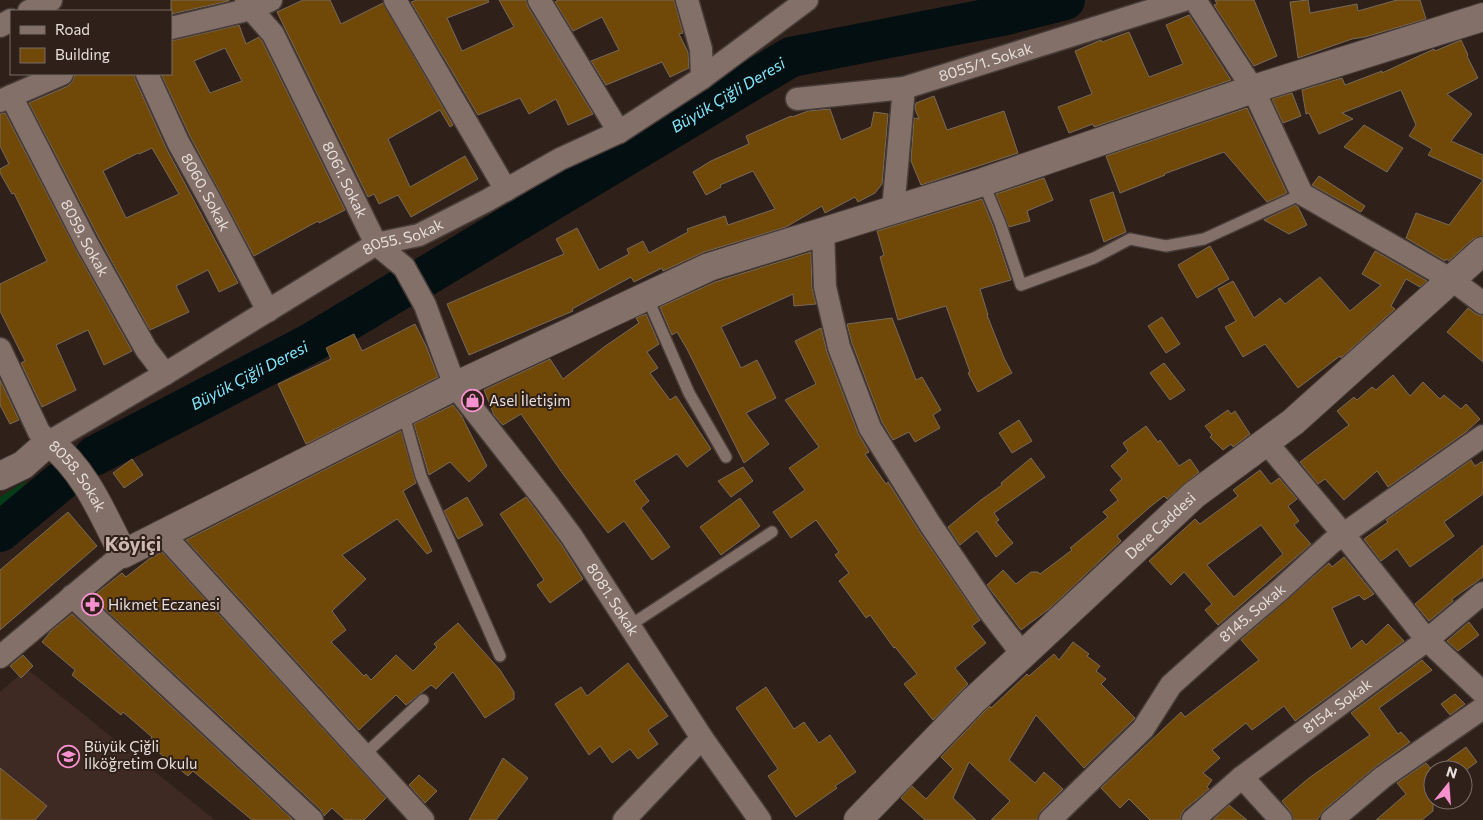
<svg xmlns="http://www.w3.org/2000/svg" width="1483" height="820" font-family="Commissioner,sans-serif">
	<rect width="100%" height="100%" fill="#2f201a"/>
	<path fill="#3e2a22" d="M27 669 215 820H0V692Z"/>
	<path fill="#053c18" d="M27 480 3 518 0 521V497Z"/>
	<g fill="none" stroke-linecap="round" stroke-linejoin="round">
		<g stroke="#040f11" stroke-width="40">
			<path id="s1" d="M426 276 791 57 1006 15 1065 0"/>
			<path id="s2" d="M94 456 311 343 401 289"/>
			<path d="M0 532 60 482"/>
		</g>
	</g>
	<path fill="#704908" stroke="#766a5c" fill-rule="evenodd" d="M171 0H229V1L171 14Z
		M303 0H330L341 24 383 3 453 125 450 127 440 110 388 139 410 187 465 156 478 179 411 217 398 195 379 204 374 194 368 197 277 12Z
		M417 0H488L489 2 447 18 462 51 514 27 499 0H526L528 7 593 114 568 125 556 99 529 114 520 98 478 115 411 2Z
		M558 0H674L683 33 679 34 688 52 689 68 670 77 662 62 606 85 591 61 619 50 602 17 573 31 555 2Z
		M1215 0H1254L1277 56 1254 66 1214 5 1217 4Z
		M1308 0 1310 13 1357 4 1358 11 1397 0H1420L1426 19 1365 37 1352 39 1298 58 1290 2Z
		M1189 15 1231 80 1094 127 1093 124 1069 133 1058 107 1092 94 1075 51 1101 40 1102 42 1129 32 1149 77 1183 64 1166 25Z
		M239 25 246 44 259 37 262 41 345 210 319 223 318 221 254 256 190 136 161 74H171V41ZM225 48 242 81 210 93 194 61Z
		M1461 40 1468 55 1467 56 1478 78 1447 94 1472 114 1451 141 1483 155V236L1473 239 1449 261 1446 259 1445 261 1406 238 1416 213 1449 225 1483 180 1428 155 1432 149 1409 136 1416 125 1401 90 1342 113 1353 119 1319 134 1309 113 1306 114 1302 90 1342 78 1345 85 1382 71V73L1434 49 1435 51Z
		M75 74H134L135 79 166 148 238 283 219 292 208 270 176 286 189 312 150 330 99 238 29 103 68 86 73 81ZM152 148 179 194 126 218 103 171 138 153 139 154Z
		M1292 93 1301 116 1283 123 1272 99Z
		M934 96 947 130 1004 111 1018 153 921 185 911 161 914 118 919 119 915 109 916 103Z
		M1247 108 1287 193 1267 202 1224 152 1164 174 1165 175 1120 193 1106 156Z
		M830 109 841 140 871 127 874 112 888 114 882 184 875 193 858 202 855 197 825 213 822 206 786 227 704 252 663 271 662 268 634 282 631 277 572 309 573 311 469 355 447 304 564 254 556 239 577 228 599 270 629 254 627 249 643 241 649 253 688 232 687 229 725 216 728 225 775 209 753 171 720 185 721 187 706 195 693 172 711 161 749 144 746 136 791 116 792 117 808 111Z
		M5 113 76 250 132 351 104 365 88 330 56 345 76 390 42 407 21 363 25 361 0 311V284L47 261 14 193 12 194 0 173V169L9 164 0 146V114Z
		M1364 125 1403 148 1387 172 1344 147Z
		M1319 176 1365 206 1361 212 1312 185Z
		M1044 178 1053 200 1027 211 1030 221 1009 227 996 194Z
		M1113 192 1126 232 1104 242 1090 200Z
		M982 199 993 226 1011 280 980 289 988 315H987L1004 358 1012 373 978 392 968 373 970 372 946 306 898 320 880 257 884 255 877 231Z
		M1295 205 1298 207 1307 225 1289 234 1264 220Z
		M1210 246 1229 279 1197 298 1178 265Z
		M1375 251 1427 281 1420 287 1406 279 1391 306 1395 309 1341 358 1340 356 1298 388 1265 344 1243 357 1225 327 1236 321 1218 289 1233 281 1254 318 1280 298 1285 304 1320 277 1350 311 1381 285 1362 274Z
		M811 252 812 288 816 304 794 306 793 294 721 327 741 368 757 360 776 398 746 413 769 444 744 463 687 349 677 332 672 335 660 307 715 282Z
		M1468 308 1476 314 1483 316V362L1447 332Z
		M646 314 659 344 647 352 658 368 650 373 670 400 676 396 711 449 687 467 677 454 634 481 649 501 641 508 670 547 652 560 624 521 608 533 563 474 521 414 503 425 494 415 484 390 550 359 563 379 604 347 639 323 636 318Z
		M1162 317 1180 344 1166 353 1148 326Z
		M892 318 916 380 922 377 941 410 933 415 940 428 915 442 909 432 893 440 882 422 852 343 847 324Z
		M415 324 426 346 438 377 306 444 278 384 331 359 326 348 354 334 362 351Z
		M821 328 827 352 858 433 869 452 865 454 886 484 888 482 919 531 980 620 972 626 986 643 955 668 968 684 933 720 904 684 917 674 895 647 894 648 870 615 866 618 839 581 849 573 835 555 839 552 816 520 791 538 773 512 805 490 789 468 819 447 785 400 816 384 795 341Z
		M1164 363 1185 390 1170 400 1150 373Z
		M1393 375 1410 396 1423 382 1440 399 1444 395 1461 409 1466 404 1480 419 1466 432 1388 487 1377 471 1344 500 1325 479 1318 484 1300 462 1349 425 1337 411 1354 397 1357 400 1372 387 1376 390Z
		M0 380 19 420 10 424 0 405Z
		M453 405 461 415 487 466 469 482 450 462 429 475 414 424Z
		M1228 410 1231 414 1235 411 1250 434 1233 447 1231 444 1223 450 1210 437 1212 435 1205 426Z
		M1019 420 1032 441 1012 453 999 433Z
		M1146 426 1158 442 1160 440 1179 466 1190 459 1199 472 1167 499 1164 496 1150 507 1117 536 1121 541 1049 609 1021 630 987 585 1003 570 1016 584 1031 572H1038L1040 574 1072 550 1070 548 1108 517 1103 512 1118 500 1110 490 1122 479 1111 466 1128 451 1123 443Z
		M401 431 416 483 403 491 432 551 427 554 397 519 342 555 366 579 332 611 346 630 331 642 364 676 366 674 371 680 396 655 413 671 437 647 434 644 458 623 500 670 514 692V699L485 718 453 672 436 689 431 685 406 705 396 695 359 730 186 540Z
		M1031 458 1045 477 994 513 999 520 996 522 1013 543 996 557 977 531 960 545 948 527 981 500 1002 485 1001 483Z
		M132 459 143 475 124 488 113 473Z
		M1471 460 1475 466 1483 461V494L1444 522 1454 536 1410 567 1397 549 1381 561 1364 539 1388 522 1386 520Z
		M743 467 753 481 731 497 718 481Z
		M1260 470 1271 484 1279 478 1297 499 1288 506 1299 521 1294 525 1311 544 1218 625 1205 610 1212 604 1184 572 1171 585 1149 561 1195 519 1200 524 1238 496 1233 490ZM1261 525 1283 554 1234 597 1207 565Z
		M467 497 483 525 458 539 444 511Z
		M526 497 561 544 583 579 550 603 537 585 544 580 500 514Z
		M740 498 760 526 721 555 700 527Z
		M68 512 97 546 0 630V570Z
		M1483 545V577L1452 599 1453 601 1429 621 1415 604Z
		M162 552 386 798 364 820H345L332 808 324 816 321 810 92 597 122 573 126 577 149 559Z
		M1344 557 1374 594 1364 600 1359 595 1332 608 1351 649 1362 640 1366 645 1388 624 1404 641 1295 721 1284 706 1252 730 1246 723 1212 750 1220 758 1203 773 1212 780 1207 787 1209 789 1184 810 1181 815 1180 820H1150L1129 799 1120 808 1101 788 1181 712 1185 717 1259 660 1241 640 1329 563 1332 567Z
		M72 614 293 820H252L193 771 188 776 147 743 152 737 123 712 121 715 72 675 75 670 42 642 51 631Z
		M1469 622 1479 635 1458 651 1447 641Z
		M1073 642 1089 654 1087 656 1100 666 1096 671 1106 679 1101 684 1135 718 1084 768 1036 715 1009 760 1035 783 1044 772 1063 789 1041 811 1037 820H991L1010 801 969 762 953 798 976 820H925L901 798 912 786 926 799 953 769 941 757 984 712 990 706 991 708 1027 674 1029 676 1054 654 1059 660Z
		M23 655 33 666 21 678 10 666Z
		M1422 660 1432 670 1379 708 1398 734 1401 732 1410 742 1375 767 1324 810 1317 820H1294L1291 812 1282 801 1309 778 1370 735 1351 713Z
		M628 663 668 716 648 730 658 744 638 759 630 749 612 763 600 746 589 755 555 704 581 687 587 696Z
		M766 687 794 729 804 722 819 743 830 735 856 772 835 786 837 788 796 817 768 776 778 769 736 708Z
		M1455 694 1465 704 1450 715 1441 704Z
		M1466 747 1477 762 1466 770H1434Z
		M503 758 528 778 496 820H469Z
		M1426 763 1433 771V811L1422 820H1376L1406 794 1397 783Z
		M0 768 47 806 35 820H0Z
		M419 775 437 791 425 803 409 785Z
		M1229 805 1247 820H1213Z"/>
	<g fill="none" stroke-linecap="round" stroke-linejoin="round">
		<defs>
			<path id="service" d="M983 182 1000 223 1021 285 1094 258 1130 239 1166 246 1204 239 1302 194
				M647 297 689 393 726 457
				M403 412 421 476 500 656
				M629 626 772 532
				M364 755 423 700"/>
			<g id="minor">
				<path id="s3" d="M246 0 251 9 273 34 376 244 404 267 425 305 455 386 547 503 572 537 702 738 760 820"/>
				<path d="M395 0 506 190"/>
				<path d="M539 0 619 132"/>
				<path d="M687 0 701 49 702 78"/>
				<path d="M1195 0 1253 89 1302 194 1452 280 1483 303"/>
				<path d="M29 11 51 0"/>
				<path d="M0 26 11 20"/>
				<path d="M171 28 251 9 271 0"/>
				<path id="s4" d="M147 74 178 142 211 202 268 311"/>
				<path id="s5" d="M11 96 87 244 146 349 165 374"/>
				<path d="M797 99 904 88"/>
				<path d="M0 101 62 74"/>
				<path id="s6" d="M893 210 904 88 1184 0"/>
				<path d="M823 232 825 287 839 347 870 428 930 524 987 608 1023 655"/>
				<path id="s7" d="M0 349 39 432 49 442 165 374 376 244 419 235 486 201 560 159 619 132 702 78 807 0"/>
				<path d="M1266 442 1344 535 1427 640 1483 693"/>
				<path d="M163 534 423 820"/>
				<path d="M72 596 312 820"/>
				<path d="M0 657 123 554"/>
				<path d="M1242 777 1281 820"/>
				<path d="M624 820 702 738"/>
				<path id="s8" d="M1050 820 1143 729 1171 685 1229 633 1281 589 1331 543 1483 436"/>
				<path id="s9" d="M1193 820 1242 777 1427 640 1483 593"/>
				<path d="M1332 820 1383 777 1483 708"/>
			</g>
			<g id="tertiary">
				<path id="s10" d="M0 476 23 465 49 442C85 470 103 514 123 554L455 386 709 267 983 182 1253 89 1483 17"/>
				<path id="s11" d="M858 820 973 701 1194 495 1293 422 1483 251"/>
			</g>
		</defs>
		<use href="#service" stroke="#483c38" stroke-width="14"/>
		<use href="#minor" stroke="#483c38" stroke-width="25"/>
		<use href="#tertiary" stroke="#483c38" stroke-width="30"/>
		<use href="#service" stroke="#827069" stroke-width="11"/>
		<use href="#minor" stroke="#827069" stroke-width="22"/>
		<use href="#tertiary" stroke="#827069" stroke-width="28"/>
	</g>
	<defs>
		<symbol id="shop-ring" viewBox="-11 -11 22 22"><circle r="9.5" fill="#2f201a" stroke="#f790ce" stroke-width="1.5"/><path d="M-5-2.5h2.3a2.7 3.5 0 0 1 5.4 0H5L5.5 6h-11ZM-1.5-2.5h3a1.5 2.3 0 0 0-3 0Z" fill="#f790ce"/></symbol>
		<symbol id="pharmacy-ring" viewBox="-11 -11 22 22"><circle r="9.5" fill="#2f201a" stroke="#f790ce" stroke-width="1.5"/><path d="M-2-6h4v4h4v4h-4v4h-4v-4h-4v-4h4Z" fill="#f790ce"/></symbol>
		<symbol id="school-ring" viewBox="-11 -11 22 22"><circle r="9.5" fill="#2f201a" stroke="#f790ce" stroke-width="1.5"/><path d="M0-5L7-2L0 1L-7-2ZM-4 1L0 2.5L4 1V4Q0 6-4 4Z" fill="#f790ce"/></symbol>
	</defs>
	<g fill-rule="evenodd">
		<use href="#shop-ring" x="460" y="388" width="25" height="25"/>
		<use href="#pharmacy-ring" x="80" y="592" width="25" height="25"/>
		<use href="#school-ring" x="56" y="744" width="25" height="25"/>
	</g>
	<g text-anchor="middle" stroke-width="4" stroke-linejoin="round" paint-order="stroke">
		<g font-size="15" fill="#e8deda" stroke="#2f201a">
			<text dy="5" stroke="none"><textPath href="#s6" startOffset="208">8055/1. Sokak</textPath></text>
			<text dy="5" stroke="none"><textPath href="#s3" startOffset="206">8061. Sokak</textPath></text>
			<text dy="5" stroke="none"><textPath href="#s4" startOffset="132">8060. Sokak</textPath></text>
			<text dy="5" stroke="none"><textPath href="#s7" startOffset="516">8055. Sokak</textPath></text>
			<text dy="5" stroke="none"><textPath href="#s5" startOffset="160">8059. Sokak</textPath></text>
			<text dy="5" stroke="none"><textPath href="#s10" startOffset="105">8058. Sokak</textPath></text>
			<text dy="5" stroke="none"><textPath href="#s11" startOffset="422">Dere Caddesi</textPath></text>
			<text dy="5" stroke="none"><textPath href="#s3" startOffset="709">8081. Sokak</textPath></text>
			<text dy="5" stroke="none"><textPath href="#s8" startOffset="291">8145. Sokak</textPath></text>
			<text dy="5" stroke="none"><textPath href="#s9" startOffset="184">8154. Sokak</textPath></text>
		</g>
		<g font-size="15" fill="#e8deda" stroke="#2f201a" text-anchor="start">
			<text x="489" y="406">Asel İletişim</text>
			<text x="108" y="610">Hikmet Eczanesi</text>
			<text x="84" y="752">Büyük Çiğli<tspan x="84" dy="17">İlköğretim Okulu</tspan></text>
		</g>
		<g font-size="16" font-style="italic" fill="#83e4f9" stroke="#2f201a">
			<text dy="6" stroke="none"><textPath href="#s1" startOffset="352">Büyük Çiğli Deresi</textPath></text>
			<text dy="6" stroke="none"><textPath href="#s2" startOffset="175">Büyük Çiğli Deresi</textPath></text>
		</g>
		<g font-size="20" font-weight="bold" fill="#ceb9b1" stroke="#2f201a">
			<text x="133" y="551">Köyiçi</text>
		</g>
	</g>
	<rect x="10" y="10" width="162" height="65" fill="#2f201a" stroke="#796c67"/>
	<rect x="20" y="26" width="25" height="8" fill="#827069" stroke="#796c67"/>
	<text x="55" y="35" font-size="15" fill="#e8deda">Road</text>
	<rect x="20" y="48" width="25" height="15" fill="#704908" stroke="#796c67"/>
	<text x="55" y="60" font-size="15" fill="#e8deda">Building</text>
	<g transform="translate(1448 785) rotate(17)"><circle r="24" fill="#2f201a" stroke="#796c67"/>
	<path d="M0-4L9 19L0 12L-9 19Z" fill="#f790ce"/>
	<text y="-8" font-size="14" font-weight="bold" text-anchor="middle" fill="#e8deda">N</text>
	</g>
</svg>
